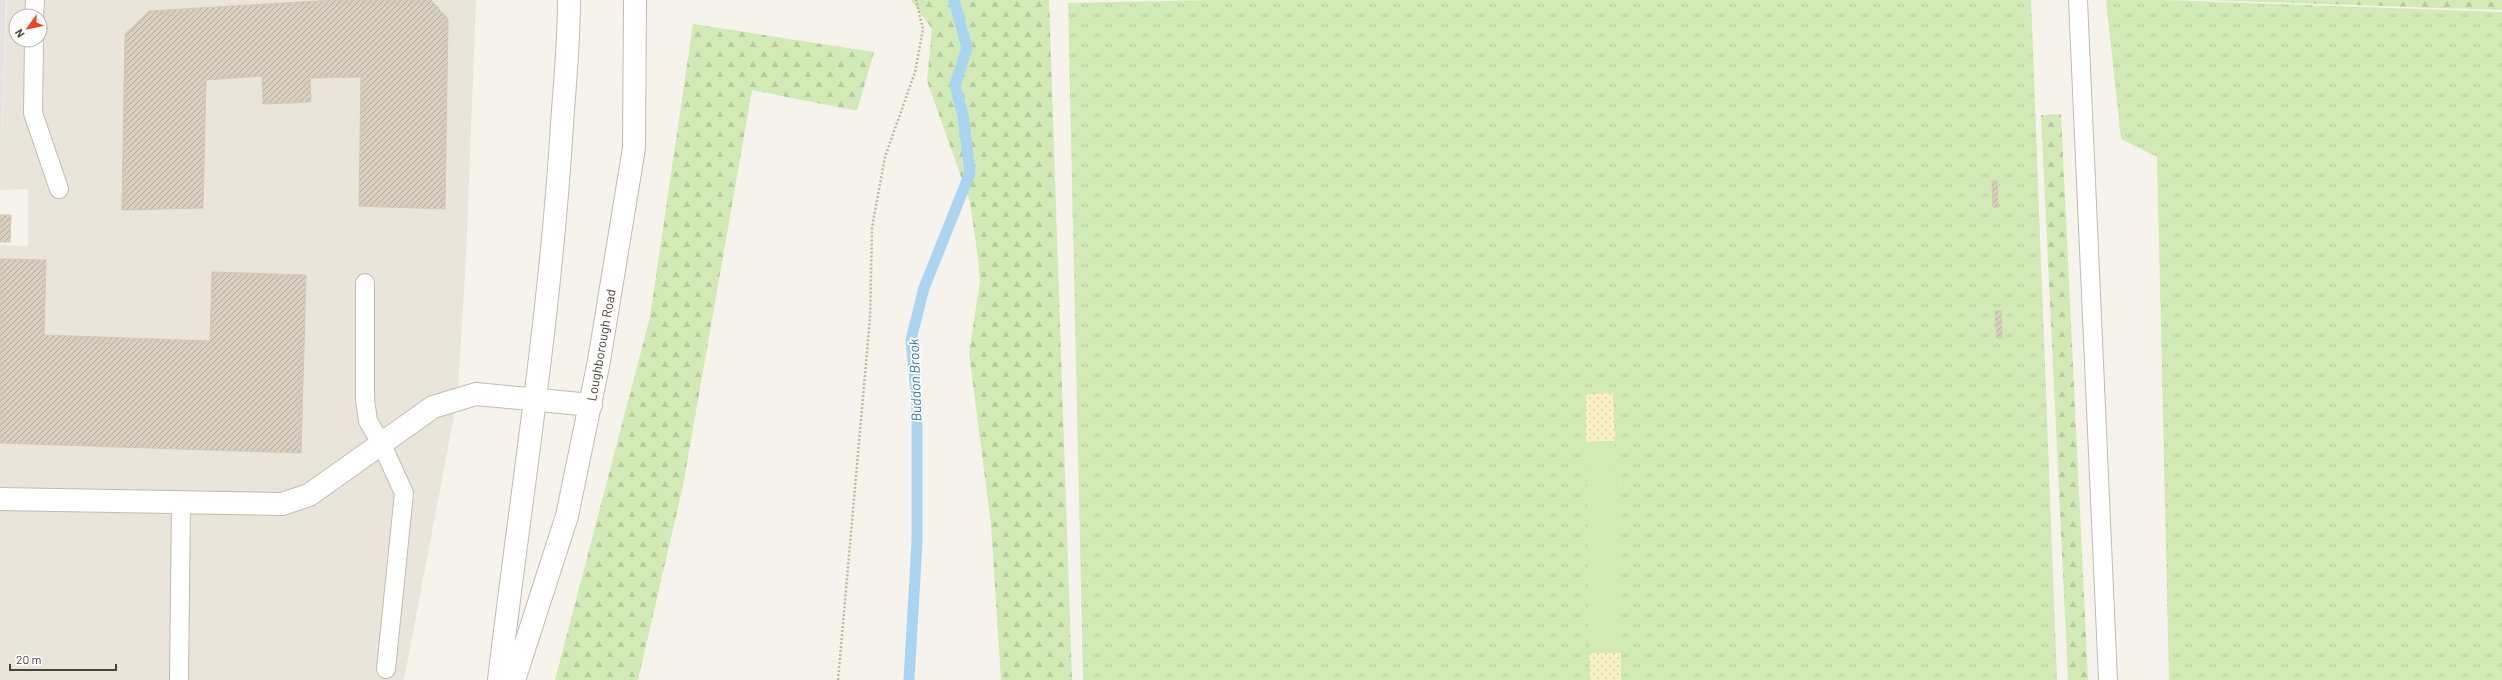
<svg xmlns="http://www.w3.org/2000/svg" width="2502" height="680" font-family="Barlow,sans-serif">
	<defs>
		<pattern id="grass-tufts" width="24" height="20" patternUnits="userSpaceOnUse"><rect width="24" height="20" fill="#d2eab5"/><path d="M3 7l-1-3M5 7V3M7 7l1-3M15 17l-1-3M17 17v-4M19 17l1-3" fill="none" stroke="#b6ca9c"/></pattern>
		<pattern id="forest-firs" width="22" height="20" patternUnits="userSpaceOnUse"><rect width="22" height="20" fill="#d2eab5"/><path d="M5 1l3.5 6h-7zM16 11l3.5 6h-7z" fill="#b6ca9c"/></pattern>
		<pattern id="sand-dots" width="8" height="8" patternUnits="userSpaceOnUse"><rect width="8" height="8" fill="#f9efc9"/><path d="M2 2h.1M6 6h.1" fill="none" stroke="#d7cead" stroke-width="1.8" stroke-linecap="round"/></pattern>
		<pattern id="building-hatch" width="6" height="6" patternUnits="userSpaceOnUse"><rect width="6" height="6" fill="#d8cfc1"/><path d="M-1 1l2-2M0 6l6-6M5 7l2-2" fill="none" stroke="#b1aa9e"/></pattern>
	</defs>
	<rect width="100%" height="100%" fill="#f6f3ec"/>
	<path fill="#eae5da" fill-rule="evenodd" d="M7 0H476L466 258 457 400 404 680H0V245L28 246V189L0 190ZM16 16H40V40H16Z"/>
	<path fill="url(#grass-tufts)" d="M1213 0H2031L2057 680H1083L1068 3Z
		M2106 0H2164L2502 12V680H2169L2157 157 2121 139Z"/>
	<path fill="url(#forest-firs)" d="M911 0H1049L1072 680H1001L991 525 969 353 980 281 978 258 970 202 927 81 932 29Z
		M2205 0H2502V10Z
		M693 24 874 52 857 111 752 90 683 486 638 680H555L650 317Z
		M2061 114 2088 680H2068L2041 115Z"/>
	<path fill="url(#sand-dots)" d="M1613 393 1615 441 1586 442V394Z
		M1589 653H1621V680H1590Z"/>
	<path fill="#d2eab5" d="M1615 441 1621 653H1589L1586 442Z"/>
	<path fill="#e5e3e0" d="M0 0H6L0 190Z"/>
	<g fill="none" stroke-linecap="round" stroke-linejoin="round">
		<path stroke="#a9d4f2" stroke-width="11" d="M909 680 917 542V402L911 340 924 288 970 173 963 115 955 85 967 48 954 0"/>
	</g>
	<path fill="url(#building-hatch)" stroke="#d3c7b4" d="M336 0H431L448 19 445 209 359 206 361 77 310 78 311 102 263 104 262 76 206 80 203 208 122 210 125 34 149 11Z
		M1992 181H1997L1998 207H1993Z
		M0 215H11L10 242H0Z
		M0 259 46 260 44 335 210 341 212 272 306 275 301 453 0 443Z
		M1995 311H2001L2002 338H1997Z"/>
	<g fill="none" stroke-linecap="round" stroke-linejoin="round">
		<defs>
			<path id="service" d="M2078 0 2108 680
				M34 16 35 0
				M34 40 33 113 59 189
				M365 283V399L368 421 382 445 404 493 386 669
				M179 680 181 501"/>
			<path id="minor" d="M0 499 282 504 309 495 433 407 476 394 591 405"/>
			<path id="tertiary" d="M499 680C521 495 551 310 562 124 565 82 569 41 569 0
				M514 680 567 516 599 361 634 148 635 0"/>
		</defs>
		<use href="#service" stroke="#c2bbae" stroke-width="20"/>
		<use href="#minor" stroke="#c2bbae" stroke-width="24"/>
		<use href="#tertiary" stroke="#c2bbae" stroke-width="24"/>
		<path stroke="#c4b79f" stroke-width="2.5" stroke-dasharray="2 2" stroke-linecap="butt" d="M838 680 870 318 872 228 885 157 915 72 923 29 916 0"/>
		<use href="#service" stroke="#fff" stroke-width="18"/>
		<use href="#minor" stroke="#fff" stroke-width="22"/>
		<use href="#tertiary" stroke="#fff" stroke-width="22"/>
	</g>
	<g text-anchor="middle" stroke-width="3.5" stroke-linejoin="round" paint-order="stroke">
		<g font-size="13" fill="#4b4439" stroke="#fff">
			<text transform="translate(601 345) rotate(-80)" y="5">Loughborough Road</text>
		</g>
		<g font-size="14" font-style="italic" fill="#2e7ab2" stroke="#fff">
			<text transform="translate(915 380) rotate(-92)" y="5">Buddon Brook</text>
		</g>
	</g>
	<g transform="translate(28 28) rotate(237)"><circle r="19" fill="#ffffff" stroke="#b7b4b0"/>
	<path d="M0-3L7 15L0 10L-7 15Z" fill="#fc3f1d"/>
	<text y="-6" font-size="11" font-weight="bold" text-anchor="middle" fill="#4b4439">N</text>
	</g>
	<path d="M10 664v6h106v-6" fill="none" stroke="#4b4439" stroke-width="2"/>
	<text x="16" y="664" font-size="12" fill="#4b4439" stroke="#ffffff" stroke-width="3" paint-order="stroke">20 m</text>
</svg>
